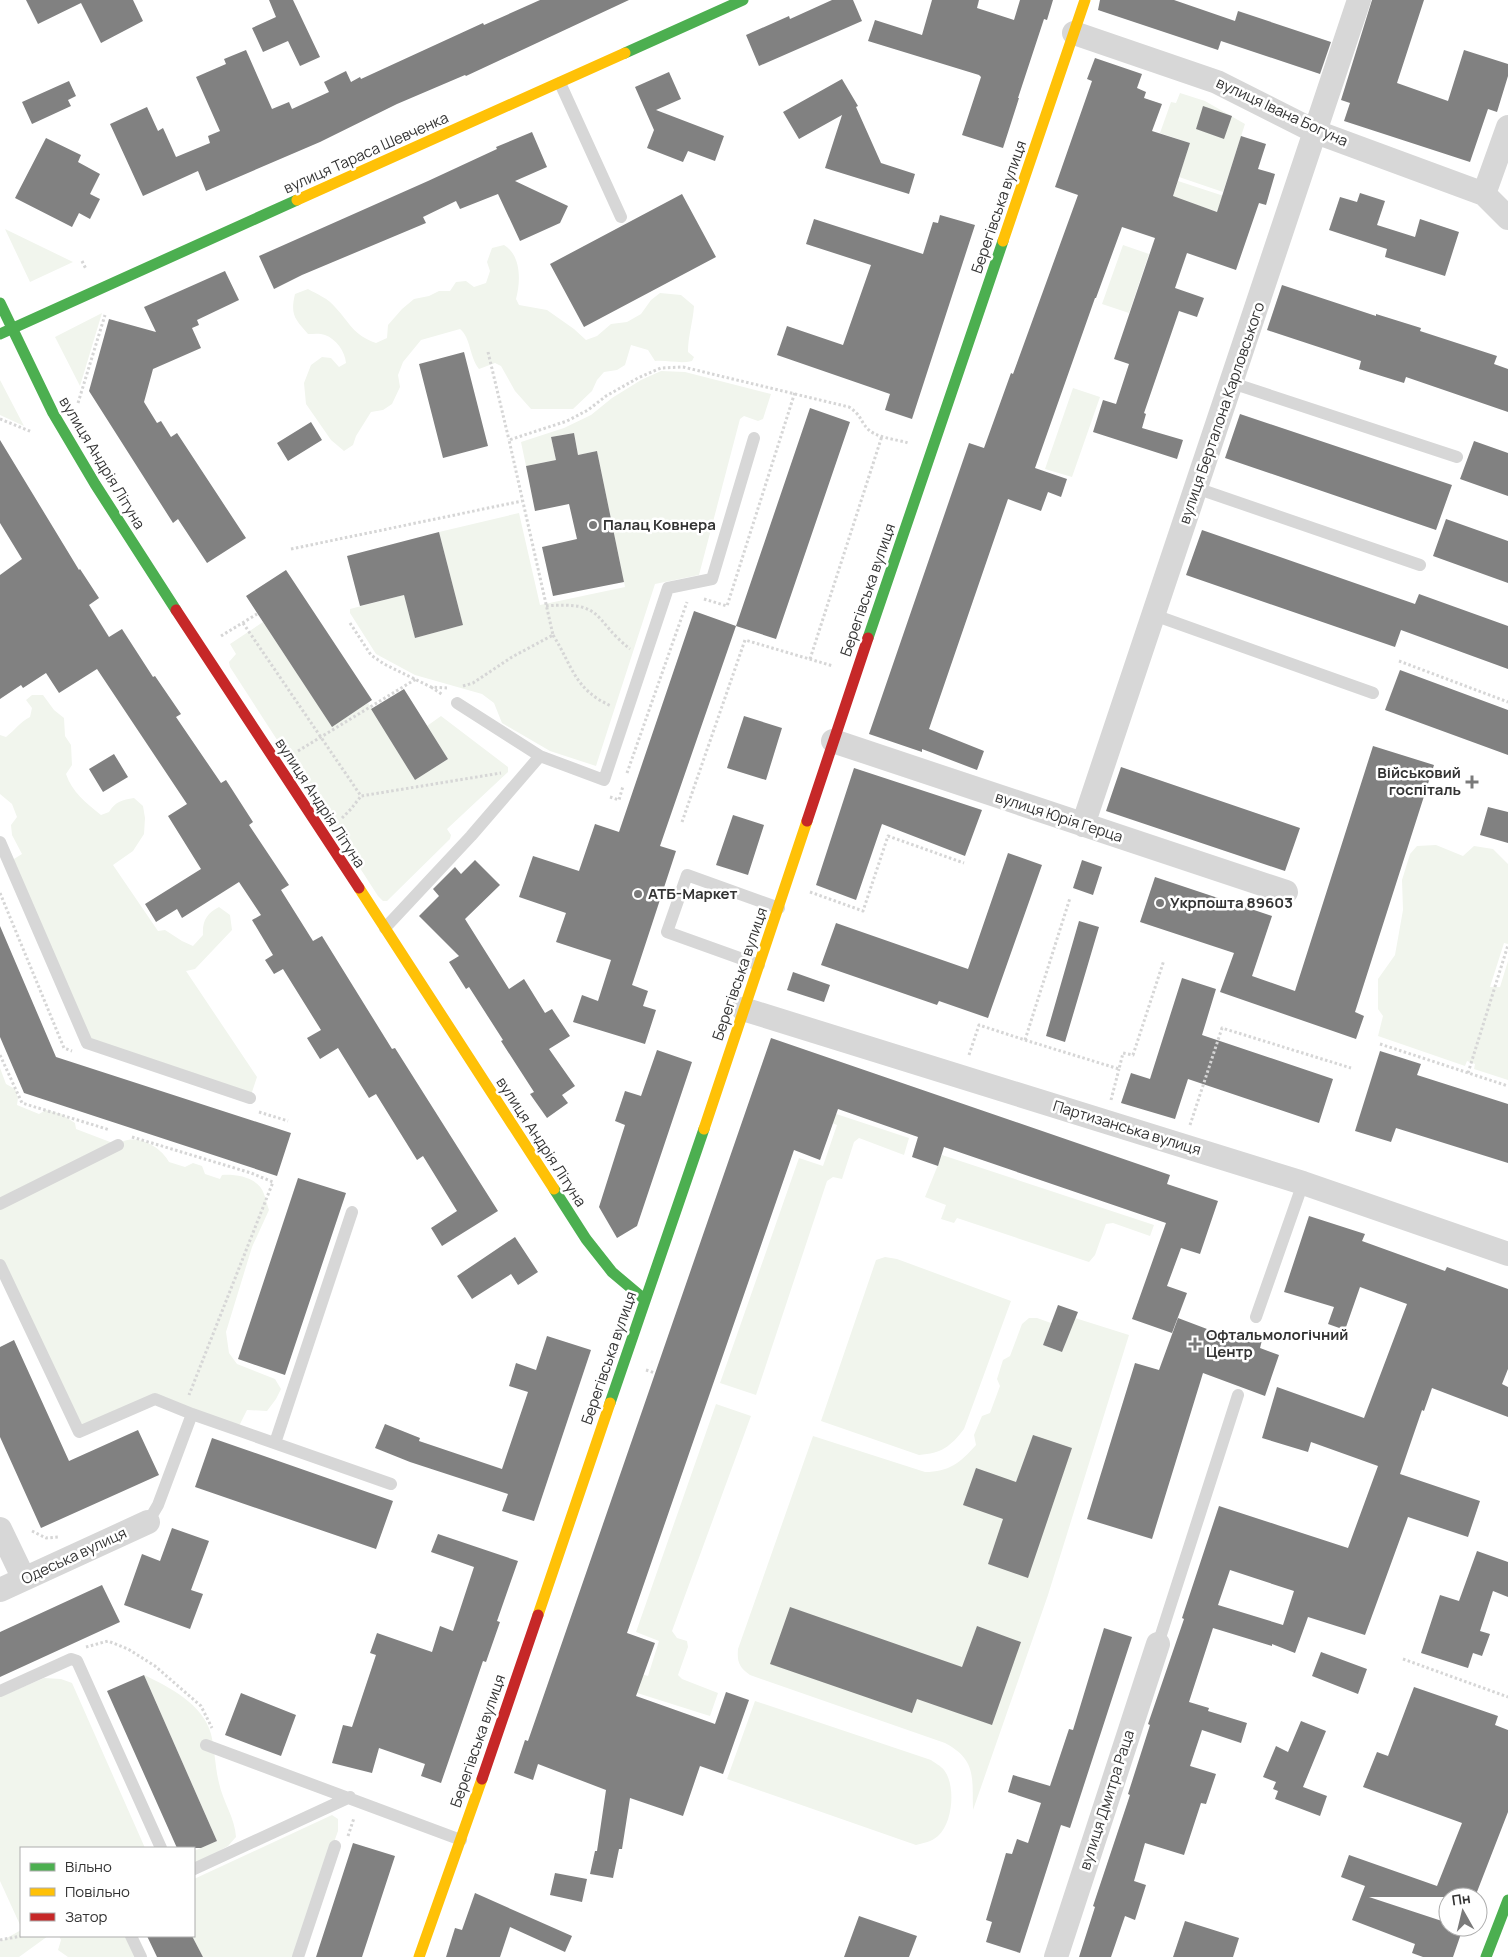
<svg xmlns="http://www.w3.org/2000/svg" width="1508" height="1957" font-family="Manrope,sans-serif">
	<rect width="100%" height="100%" fill="#fff"/>
	<path fill="#f1f5ed" d="M1180 93 1205 101 1245 124 1223 192 1179 177 1190 143 1160 133 1171 102 1176 103Z
		M1178 181 1236 200 1230 216 1197 205 1159 240Z
		M5 229 73 262 30 282Z
		M504 245C521 255 521 281 516 299L519 305 547 310 574 329 586 340 597 336 611 324 627 322 641 314 651 300 660 293 681 295 694 306C693 322 688 336 688 352L694 357 692 361C680 364 668 360 655 361L648 350 631 345 625 365 617 370 604 372 597 380 592 391 573 409H531L515 391 501 366 495 363 479 369C469 356 471 338 460 329L421 340 403 362 398 375 400 387 392 404 383 410 371 412 356 436 353 445 344 451 331 440 306 404 304 383 311 365 322 357 331 358 339 367 346 363C345 351 336 339 325 335 320 333 313 334 308 334 295 319 290 315 295 294L308 289C317 294 329 299 335 307 350 323 353 335 376 343L387 338 388 325 402 309 414 299 429 296 439 291H450L456 282 466 281 474 287 486 283 490 271 487 262 492 248Z
		M1123 245 1149 254 1129 313 1102 304Z
		M102 313 80 386 55 337Z
		M661 371 685 372 771 394 763 419 758 421 744 416 740 419 699 575 655 584 596 766 550 751 502 723 494 703 482 694 415 675 376 654 350 613V609L404 595 415 638 463 625 439 532 519 513 540 605 625 587 597 451 578 455 574 433 551 437 556 460 526 466 521 442 564 428 591 415 612 398 641 380Z
		M0 380 24 426 0 415Z
		M1073 388 1100 397 1072 477 1045 469Z
		M263 622 332 726 368 703 415 780 448 759 427 726 441 716 508 767V772L447 829 451 835 450 839 387 901H383L378 896 230 667 229 662 236 654 230 644Z
		M32 695H43L54 710 64 718 65 736 71 745 72 765 66 774C72 792 86 803 101 815L109 812C116 801 122 800 134 798L143 806 145 818 144 834 133 851 113 865 158 931 165 930 182 941 193 946 203 935C202 921 207 913 219 907L230 915 232 930 195 969 186 971 257 1077 250 1098 87 1043 9 862 22 854 12 835 11 825 17 817 12 804 0 794V735L6 737C15 730 20 722 30 717L32 708 26 700Z
		M1436 845 1463 856 1474 846 1493 849 1508 864V944L1504 943 1490 987H1500L1508 961V1080L1474 1069 1475 1064 1467 1061 1465 1066 1378 1036 1383 1016 1378 1009V979L1395 955 1403 910 1402 880 1410 854 1417 846Z
		M0 1068 6 1084 15 1089 18 1098 17 1105 39 1114 46 1110 61 1114 75 1123 76 1129 118 1145 121 1146 123 1141C140 1135 161 1147 169 1162L185 1167 193 1163 202 1166 205 1174 220 1179 222 1175C238 1174 259 1178 264 1194 266 1199 267 1205 269 1210L252 1247 226 1332 229 1353 237 1364 275 1379 281 1389 276 1399 267 1411 247 1410 237 1430 155 1399 79 1432 0 1265Z
		M815 1107 909 1138 904 1155 859 1138 854 1142 842 1179 833 1177 827 1181 756 1395 720 1383 799 1158 823 1166 837 1125 812 1115Z
		M942 1155 1154 1225 1150 1236 1113 1223 1106 1224 1095 1255 1089 1262 957 1218 954 1223 941 1219 946 1205 925 1197Z
		M885 1257 897 1259 1011 1301 964 1429C950 1447 942 1453 919 1455L821 1421 876 1260Z
		M1029 1318H1037L1051 1323 1043 1345 1062 1352 1075 1318 1129 1335 1048 1595 973 1810C972 1778 977 1760 945 1743L750 1675C739 1667 737 1662 738 1649L813 1436 925 1472C949 1472 960 1463 976 1445L974 1435 982 1416 990 1413 1000 1386 997 1379 1003 1360 1010 1356 1022 1324Z
		M716 1404 751 1416 672 1631 677 1638 687 1641 688 1647 678 1675 682 1679 718 1693 710 1716 615 1686 621 1668 648 1676 659 1641 636 1632Z
		M144 1675C169 1687 203 1704 211 1734 215 1750 215 1767 219 1783 223 1802 235 1818 236 1837L228 1846 194 1865V1851L217 1841Z
		M44 1678 61 1679 72 1683 145 1848H21V1927L0 1881V1697Z
		M755 1701 931 1760C935 1763 941 1766 944 1770 956 1785 953 1823 938 1836 931 1842 924 1843 916 1845L727 1779Z
		M332 1815 338 1819V1831L293 1957H203L192 1936H194V1879Z
		M21 1930V1936H48L19 1957H0V1942Z
		M59 1936H127L137 1957H68L58 1950 61 1940Z"/>
	<path fill="#818181" fill-rule="evenodd" d="M26 0H133L143 21 101 43 81 3 38 24Z
		M269 0H293L320 57 300 66 288 41 263 52 252 28 276 17Z
		M540 0H629L466 76 465 75 397 104 320 142 206 191 198 171 143 196 110 124 147 107 158 131 163 128 176 157 210 143 208 136 220 131 196 77 226 64 224 59 246 50 272 109 289 102 292 109 329 92 324 82 346 71 351 82 360 77 361 79 483 23 484 25Z
		M832 0H853L862 21 759 66 746 35 789 16 790 19Z
		M932 0H979L977 8 1014 20 1020 0H1053L1047 20 1044 19 1018 98H1019L1003 148 962 135 981 77 979 75 868 41 875 20 922 35Z
		M1100 0H1174L1235 21 1238 11 1331 42 1320 74 1221 41 1218 50 1098 10Z
		M1372 0H1424L1397 83 1448 101 1464 50 1508 64V76L1497 112 1488 109 1470 162 1344 121 1350 103 1341 100Z
		M1095 58 1142 74 1137 88 1146 92 1144 98 1162 104 1152 131 1190 143 1173 196 1217 212 1241 136 1266 144 1258 169 1275 174 1266 205 1259 203 1236 270 1187 253 1175 288 1204 298 1197 317 1179 311 1144 413 1146 414 1142 428 1183 440 1177 459 1093 432 1103 400 1116 404 1129 364 1114 359 1155 238 1122 227 1096 298H1095L1035 468 1067 479 1061 497 1048 492 1041 511 1008 499 929 729 984 751 977 770 922 749V752L869 734 969 443 984 448 1011 373 1013 374 1078 195 1055 187 1092 81 1087 79Z
		M669 72 681 99 656 110 724 136 715 161 688 151 683 162 647 148 654 130 635 87Z
		M842 79 858 106 856 107 881 163 915 174 909 194 825 168 842 115 799 139 783 112Z
		M69 81 76 96 68 100 71 106 32 124 22 102Z
		M1203 106 1232 116 1224 139 1196 129Z
		M532 132 547 167 515 181 568 206 560 223 520 241 498 194 460 209 456 201 423 217 426 223 302 275 274 289 259 256 428 181 497 149 496 147Z
		M46 138 81 155 78 162 100 174 90 194 100 199 90 219 79 213 72 227 15 198Z
		M1360 193 1385 201 1377 225 1415 237 1420 219 1459 232 1445 276 1385 257 1387 249 1329 230 1340 197 1357 202Z
		M682 194 716 257 584 327 550 264Z
		M940 215 975 225 912 419 885 410 890 394 777 355 787 326 843 345 871 265 806 244 814 219 923 254 933 222 938 223Z
		M225 271 239 300 197 320 199 325 192 328 201 348 153 369 144 402 157 423 161 421 171 437 177 433 246 538 207 563 178 519 173 523 89 391 109 319 156 332 144 307Z
		M1282 285 1376 316V314L1421 328 1420 331 1497 356 1494 364 1508 369V412L1406 377 1404 383 1359 369 1361 361 1267 330Z
		M464 352 488 446 443 458 419 364Z
		M810 408 850 422 776 639 736 626 660 846 676 851 632 985 648 991 643 1006 656 1010 645 1044 573 1022 582 995 598 1001 611 960 556 942 566 913 519 897 533 856 579 871 595 824 619 832 694 611 736 626Z
		M1240 414 1452 485 1436 530 1225 458Z
		M311 422 322 440 288 461 277 443Z
		M574 433 578 455 597 451 624 582 553 596 542 547 577 539 569 504 535 511 526 466 556 460 551 437Z
		M0 440 79 570 80 569 99 598 89 605 109 637 122 629 153 677 155 676 181 714 176 717 221 783 226 780 253 822 249 825 289 885 281 890 313 941 322 936 392 1049 395 1048 498 1211 442 1246 431 1228 457 1211 423 1156 417 1160 376 1094 369 1098 338 1048 320 1059 307 1038 321 1030 283 969 274 974 265 960 273 955 252 920 261 915 239 882 182 918 177 909 156 922 145 904 201 869 168 816 187 804 97 669 59 693 46 673 23 688 21 685 0 699V575L22 559 0 523Z
		M1474 441 1508 453V496L1460 479Z
		M1446 519 1508 541V583L1433 556Z
		M1202 530 1415 604 1419 594 1508 626V669L1401 630 1395 647 1186 575Z
		M439 532 463 625 415 638 404 595 360 606 347 556Z
		M286 570 372 700 332 727 246 596Z
		M1400 670 1508 710V755L1385 710Z
		M404 689 448 759 415 780 371 709Z
		M744 716 782 728 766 780 727 768Z
		M1373 746 1434 765 1355 1012 1364 1016 1356 1039 1220 992 1234 953 1140 922 1155 877 1272 916 1252 976 1295 991Z
		M114 754 128 777 103 792 89 769Z
		M1121 767 1300 828 1285 871 1106 811Z
		M854 768 982 810 965 856 882 824 856 900 816 885Z
		M1488 807 1508 812V843L1480 835Z
		M733 815 764 825 748 875 716 865Z
		M1008 853 1042 865 988 1018 939 1001 937 1005 821 965 836 923 968 969Z
		M475 860 500 885 465 919 509 989 524 979 545 1013 552 1009 570 1036 549 1049 575 1086 562 1095 568 1103 547 1118 530 1094 534 1092 501 1041 503 1040 469 987 466 989 449 962 459 956 419 916 439 896 433 889 455 867 461 874Z
		M1082 860 1102 867 1093 895 1073 888Z
		M1079 921 1099 927 1065 1042 1046 1036Z
		M0 926 56 1057 291 1133 277 1176 24 1093 0 1037Z
		M793 972 830 985 824 1002 787 990Z
		M1182 978 1216 989 1202 1035 1333 1079 1319 1123 1188 1079 1175 1119 1121 1103 1131 1073 1150 1079Z
		M771 1038 1170 1175 1167 1184 1218 1201 1200 1254 1181 1248 1167 1286 1187 1293 1172 1333 1132 1319 1166 1223 944 1147 938 1166 912 1157 918 1137 838 1109 820 1160 794 1150 627 1633 655 1643 636 1696 715 1724 726 1692 749 1700 723 1774 700 1766 683 1816 630 1798 622 1849H619L613 1878 590 1874 595 1851H597L606 1790 538 1764 533 1780 514 1773 525 1740 528 1741Z
		M657 1050 692 1062 637 1226 617 1238 599 1207 625 1125 615 1121 625 1091 641 1096Z
		M1380 1051 1421 1064 1417 1075 1508 1104V1163L1396 1128 1391 1142 1355 1131Z
		M298 1178 346 1193 285 1375 238 1359Z
		M1309 1216 1365 1234 1362 1241 1445 1271 1447 1267 1508 1289V1369L1502 1384 1508 1387V1417L1432 1388 1424 1411 1422 1410 1400 1474 1480 1501 1468 1537 1408 1517 1365 1635 1308 1617 1295 1653 1272 1644V1646L1213 1628 1189 1702 1209 1708 1208 1711 1247 1723 1241 1743 1202 1730 1190 1766 1216 1774 1206 1804 1201 1803 1184 1855 1145 1843 1134 1881 1146 1885 1135 1920 1125 1916 1111 1957H1079L1095 1907 1093 1906 1130 1795 1128 1794 1150 1725 1148 1724 1184 1619 1182 1618 1219 1506 1348 1548 1378 1466 1311 1442 1308 1452 1262 1438 1277 1387 1364 1418 1407 1304 1360 1287 1345 1330 1328 1324 1334 1307 1284 1292ZM1230 1570 1294 1591 1283 1625 1218 1605Z
		M515 1237 538 1272 518 1285 511 1274 472 1299 457 1276Z
		M1058 1305 1078 1312 1062 1352 1043 1345Z
		M1178 1318 1236 1340 1239 1332 1262 1340 1260 1348 1279 1355 1265 1396 1203 1373 1152 1539 1087 1519 1135 1363 1159 1370Z
		M547 1336 591 1350 534 1521 502 1511 508 1494 410 1462 375 1448 385 1424 420 1438 419 1441 502 1469 528 1392 509 1386 516 1363 536 1370Z
		M14 1340 69 1461 138 1430 159 1475 41 1528 0 1437V1347Z
		M1033 1435 1072 1448 1028 1578 988 1564 1003 1519 963 1505 976 1468 1016 1482Z
		M212 1438 393 1501 376 1549 195 1487Z
		M172 1528 209 1541 191 1590 203 1594 190 1629 124 1605 142 1554 160 1561Z
		M438 1534 518 1561 497 1621 500 1622 486 1662 483 1661 441 1783 421 1776 425 1764 379 1748 372 1773 332 1763 343 1725 352 1727 376 1655 370 1653 377 1633 432 1652 440 1626 453 1631 474 1567 431 1552Z
		M1477 1551 1508 1562V1597L1493 1591 1480 1631 1490 1634 1482 1656 1473 1653 1468 1668 1421 1653 1440 1595 1459 1601Z
		M102 1585 120 1622 0 1677V1632Z
		M790 1607 962 1667 977 1626 1021 1642 992 1725 917 1699 912 1713 770 1664Z
		M1104 1628 1132 1637 1070 1828 1061 1825 1020 1953 986 1942 992 1922 986 1920 1006 1853 1012 1854 1017 1839 1028 1843 1041 1803 1008 1792 1013 1775 1050 1786 1069 1729 1073 1730Z
		M1321 1652 1367 1669 1358 1694 1312 1676Z
		M144 1675 217 1841 201 1848H177L107 1691Z
		M1414 1687 1498 1716 1495 1725 1508 1730V1812L1475 1897H1369L1448 1923V1927L1463 1928 1453 1957H1423L1412 1953 1415 1944 1352 1920 1365 1886 1341 1877 1349 1855 1437 1886 1462 1823 1363 1787 1377 1752 1388 1756Z
		M241 1693 296 1715 281 1756 225 1735Z
		M1301 1721 1326 1731 1303 1787 1327 1796 1320 1816 1275 1799 1278 1791 1273 1789 1276 1782 1263 1777 1276 1746 1288 1752Z
		M353 1843 395 1856 362 1957H316Z
		M555 1873 587 1879 582 1902 550 1895Z
		M475 1893 572 1936 565 1952 510 1927 500 1957H446L455 1928 462 1930Z
		M859 1916 917 1936 909 1957H844Z
		M1185 1921 1239 1938 1233 1957H1173Z
		M147 1936H192L203 1957H157Z"/>
	<g fill="none" stroke-linecap="round" stroke-linejoin="round">
		<path stroke="#d6d6d6" stroke-width="3" stroke-dasharray="2.5 2.5" stroke-linecap="butt" d="M82 261 86 269
			M488 352 509 440
			M78 403 105 315
			M0 419 32 432
			M291 549 522 501
			M704 599 727 606 795 392
			M546 606C605 601 592 619 630 649
			M243 623 361 796 501 773
			M350 623 371 655 384 664 431 687 447 688
			M553 635C573 667 574 689 611 706
			M221 636 257 614
			M810 659 882 436
			M1399 661 1508 702
			M463 686 473 683 512 657 553 635 509 440 567 421 588 410 606 396 638 378 661 368 683 367 849 407C862 416 859 419 867 428 875 438 896 439 908 443
			M431 687 443 695
			M298 751 416 679
			M627 773 687 602
			M610 797 619 800 623 786
			M342 818 351 809 361 796
			M682 822 745 640 833 666
			M810 892 863 911 888 836 964 863
			M0 893 64 1048 72 1051
			M1025 1040 1119 1069 1123 1053 1133 1055 1164 960
			M1380 1044 1508 1086
			M0 1055 22 1103 110 1130
			M969 1055 979 1025 1025 1040 1070 898
			M1468 1073 1508 945
			M1111 1100 1119 1069
			M259 1112 288 1121
			M1190 1125 1222 1028 1351 1068
			M132 1137 251 1173 273 1182 189 1395
			M646 1370 655 1373
			M32 1531 46 1538 58 1537
			M86 1647 108 1641 128 1649 155 1666 201 1706 212 1728
			M1403 1659 1508 1697
			M348 1836 354 1818
			M0 1940 21 1936"/>
		<path stroke="#d7d7d7" stroke-width="12" d="M560 83 621 217
			M1232 383 1457 457
			M1196 488 1420 565
			M1154 615 1373 693
			M457 703 540 756
			M0 842 87 1043 250 1098
			M385 928 471 836 540 756 604 780 668 588 712 579 754 438
			M759 965 667 932 687 875 779 908
			M0 1204 118 1145
			M0 1265 79 1432 155 1399 192 1414
			M1256 1317 1303 1183
			M275 1443 352 1212
			M148 1522 158 1505 192 1414 391 1484
			M1158 1644 1238 1395
			M0 1691 71 1659 77 1661 161 1848
			M206 1745 461 1840
			M194 1869 350 1797
			M131 1936 141 1957
			M298 1957 335 1846"/>
		<path stroke="#d7d7d7" stroke-width="24" d="M1074 33 1217 82 1316 132 1484 194 1508 218
			M1484 194 1508 127
			M833 741 1286 892
			M1083 825 1359 0
			M743 1009 1303 1183 1508 1254
			M0 1529 24 1579
			M0 1590 148 1522
			M1056 1957 1158 1644"/>
		<path stroke="#4caf50" stroke-width="11" d="M625 53 743 0
			M0 303 53 413 95 484 176 610
			M0 334 297 200
			M868 638 1003 241
			M554 1189 586 1239 612 1272 644 1299
			M610 1403 704 1129
			M1486 1957 1508 1900"/>
		<path stroke="#ffc107" stroke-width="11" d="M297 200 625 53
			M1003 241 1085 0
			M359 888 554 1189
			M704 1129 807 821
			M538 1615 610 1403
			M419 1957 482 1779"/>
		<path stroke="#c62828" stroke-width="11" d="M176 610 359 888
			M807 821 868 638
			M482 1779 538 1615"/>
	</g>
	<g fill="#7a7a7a" stroke="#fff" stroke-width="2">
		<circle cx="593" cy="525" r="5"/>
		<path d="M1469.5 774.5h5v5h5v5h-5v5h-5v-5h-5v-5h5z"/>
		<circle cx="638" cy="894" r="5"/>
		<circle cx="1160" cy="903" r="5"/>
		<path d="M1192.5 1336.5h5v5h5v5h-5v5h-5v-5h-5v-5h5z"/>
	</g>
	<g text-anchor="middle" stroke-width="5" stroke-linejoin="round" paint-order="stroke">
		<g font-size="15" fill="#333" stroke="#fff">
			<text transform="translate(1282 112) rotate(25)" y="5">вулиця Івана Богуна</text>
			<text transform="translate(366 153) rotate(-24)" y="5">вулиця Тараса Шевченка</text>
			<text transform="translate(999 207) rotate(-71)" y="5">Берегівська вулиця</text>
			<text transform="translate(1222 413) rotate(-71)" y="5">вулиця Берталона Карловського</text>
			<text transform="translate(102 463) rotate(59)" y="5">вулиця Андрія Літуна</text>
			<text transform="translate(868 590) rotate(-71)" y="5">Берегівська вулиця</text>
			<text transform="translate(320 803) rotate(57)" y="5">вулиця Андрія Літуна</text>
			<text transform="translate(1059 817) rotate(18)" y="5">вулиця Юрія Герца</text>
			<text transform="translate(740 974) rotate(-71)" y="5">Берегівська вулиця</text>
			<text transform="translate(1127 1128) rotate(17)" y="5">Партизанська вулиця</text>
			<text transform="translate(541 1142) rotate(57)" y="5">вулиця Андрія Літуна</text>
			<text transform="translate(609 1358) rotate(-71)" y="5">Берегівська вулиця</text>
			<text transform="translate(74 1556) rotate(-25)" y="5">Одеська вулиця</text>
			<text transform="translate(478 1741) rotate(-71)" y="5">Берегівська вулиця</text>
			<text transform="translate(1107 1800) rotate(-72)" y="5">вулиця Дмитра Раца</text>
		</g>
		<g font-size="15" font-weight="bold" fill="#333" stroke="#fff" text-anchor="start">
			<text x="603" y="530">Палац Ковнера</text>
			<text x="1461" y="778" text-anchor="end">Військовий<tspan x="1461" dy="17">госпіталь</tspan></text>
			<text x="648" y="899">АТБ-Маркет</text>
			<text x="1170" y="908">Укрпошта 89603</text>
			<text x="1206" y="1340">Офтальмологічний<tspan x="1206" dy="17">Центр</tspan></text>
		</g>
	</g>
	<rect x="20" y="1847" width="175" height="90" fill="#ffffff" stroke="#adadad"/>
	<rect x="30" y="1863" width="25" height="8" fill="#4caf50" stroke="#adadad"/>
	<text x="65" y="1872" font-size="15" fill="#333333">Вільно</text>
	<rect x="30" y="1888" width="25" height="8" fill="#ffc107" stroke="#adadad"/>
	<text x="65" y="1897" font-size="15" fill="#333333">Повільно</text>
	<rect x="30" y="1913" width="25" height="8" fill="#c62828" stroke="#adadad"/>
	<text x="65" y="1922" font-size="15" fill="#333333">Затор</text>
	<g transform="translate(1463 1912) rotate(352)"><circle r="24" fill="#ffffff" stroke="#adadad"/>
	<path d="M0-4L9 19L0 12L-9 19Z" fill="#7a7a7a"/>
	<text y="-8" font-size="14" font-weight="bold" text-anchor="middle" fill="#333333">Пн</text>
	</g>
</svg>
